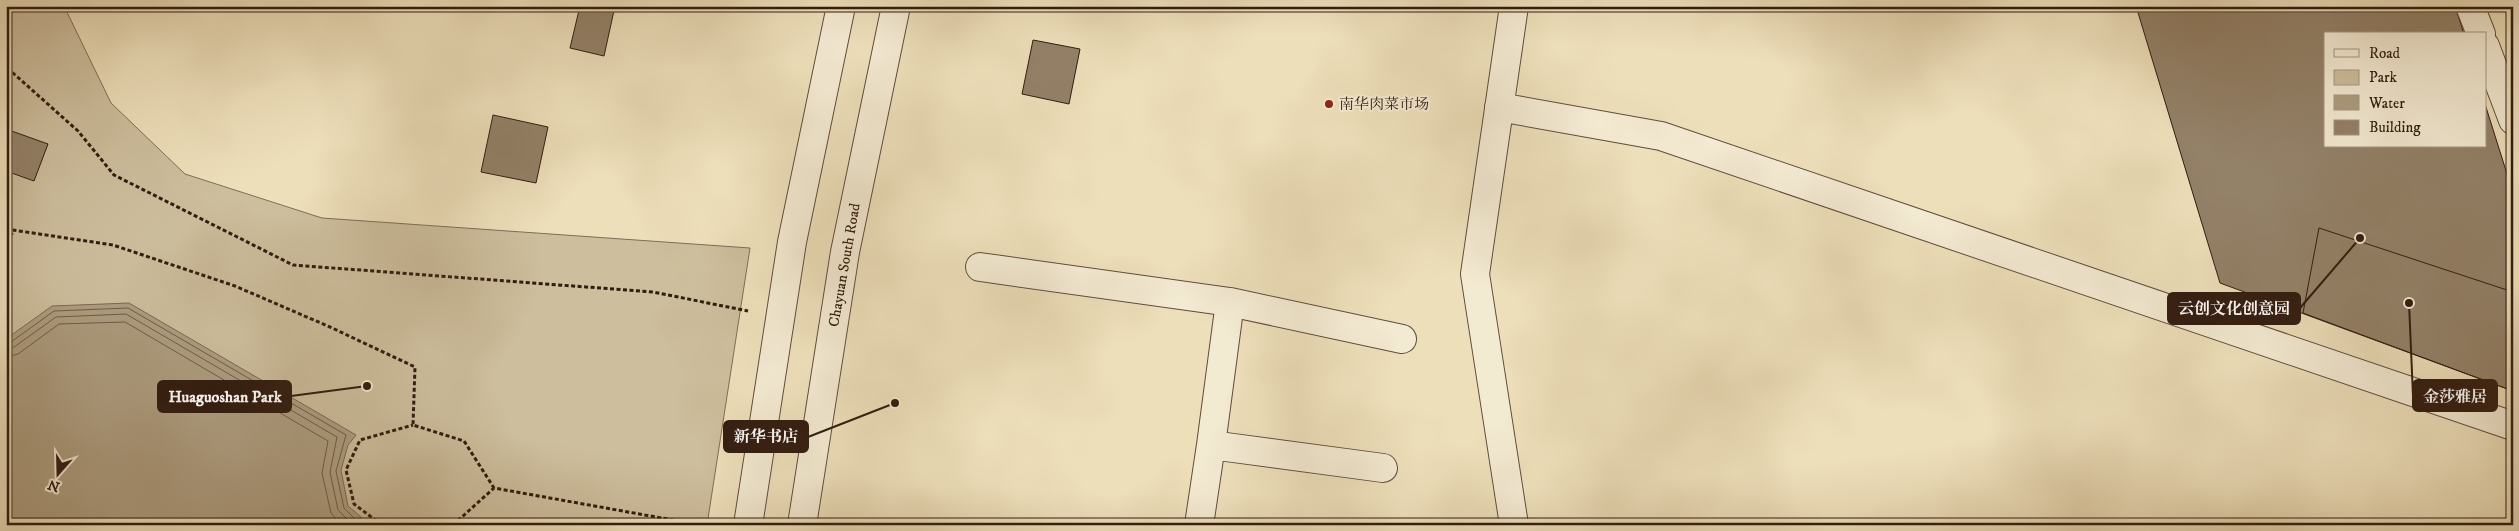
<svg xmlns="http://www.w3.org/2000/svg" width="2519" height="531" font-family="'IM FELL DW Pica','Noto Serif SC',serif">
	<rect width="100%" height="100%" fill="#eddfba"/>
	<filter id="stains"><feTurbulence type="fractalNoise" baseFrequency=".004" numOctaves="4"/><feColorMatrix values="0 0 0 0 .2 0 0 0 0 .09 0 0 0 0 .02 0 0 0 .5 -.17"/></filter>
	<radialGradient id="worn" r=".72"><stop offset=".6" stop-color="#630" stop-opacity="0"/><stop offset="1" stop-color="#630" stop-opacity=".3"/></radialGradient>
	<path fill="#cdbe9d" stroke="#7f6d56" d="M6 6H64L111 103 185 174 322 218 750 248 707 525H6Z"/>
	<path fill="#ad9d80" stroke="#7b6953" d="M129 303 356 435 348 445 341 470 348 506 361 517 360 524 6 525V339L52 306Z"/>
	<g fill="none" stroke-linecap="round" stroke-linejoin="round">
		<path stroke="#6f5c48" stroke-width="1" d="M6 343 11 342 54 311 128 308 346 435 336 471 344 508 355 519V525
			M6 349 14 347 56 317 126 314 337 437 330 472 338 510 349 521V525
			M6 357 18 354 59 324 125 322 328 441 322 473 331 513 341 525"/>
	</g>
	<path fill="#938168" stroke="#311c10" d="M580 6H615L604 56 570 48Z
		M2136 6H2455L2464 34H2325V146H2485V104L2513 193V391L2220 283Z
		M1033 40 1080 49 1069 104 1022 94Z
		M493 115 548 127 536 183 481 172Z
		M6 129 48 144 34 181 6 171Z
		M2319 228 2513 292V391L2303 313Z"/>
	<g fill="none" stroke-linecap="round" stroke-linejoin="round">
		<defs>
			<path id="minor" d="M2470 6 2481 34
				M2485 46 2513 120
				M1499 107 1661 136 2513 426
				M980 267 1230 302
				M1211 445 1230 302 1402 339
				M1199 525 1211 445 1383 468
				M1514 525 1475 274 1514 6"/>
			<path id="tertiary" d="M748 525 792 242 841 6
				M802 525 845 252 896 6"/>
		</defs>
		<use href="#minor" stroke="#604d3a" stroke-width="30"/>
		<use href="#tertiary" stroke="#604d3a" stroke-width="30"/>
		<path stroke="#311c10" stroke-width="3" stroke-dasharray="4 2.5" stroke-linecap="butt" d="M6 71 13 73 78 131 114 175 293 265 653 292 748 311
			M6 229 113 245 235 286 330 327 415 367 413 425 464 441 494 488
			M6 241 14 231
			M382 525 354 504 346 470 360 440 413 425
			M453 525 494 488 684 522 717 525"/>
		<use href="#minor" stroke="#f3ead2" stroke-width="28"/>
		<use href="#tertiary" stroke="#f3ead2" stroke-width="28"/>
	</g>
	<circle fill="#8f2418" stroke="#f3ead2" stroke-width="2" cx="1329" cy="104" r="5"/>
	<g text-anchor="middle" stroke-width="4" stroke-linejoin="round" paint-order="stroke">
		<g font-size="15" fill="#311c10" stroke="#f3ead2" text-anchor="start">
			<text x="1339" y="109">南华肉菜市场</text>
		</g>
		<g font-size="15" fill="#311c10" stroke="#f3ead2">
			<text transform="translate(844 265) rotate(-80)" y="5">Chayuan South Road</text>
		</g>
	</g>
	<path fill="none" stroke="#311c10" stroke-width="2" d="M2360 238L2300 308M2409 303L2413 396M367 386L291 396M895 403L808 437"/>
	<g fill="#311c10" stroke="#f3ead2" stroke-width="2">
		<circle cx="2360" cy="238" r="5"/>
		<circle cx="2409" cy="303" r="5"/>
		<circle cx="367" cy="386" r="5"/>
		<circle cx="895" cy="403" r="5"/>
	</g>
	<g fill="#311c10" stroke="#311c10" stroke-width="2">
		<rect x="2168" y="293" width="132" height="31" rx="5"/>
		<rect x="2413" y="380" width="84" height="31" rx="5"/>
		<rect x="158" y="381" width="133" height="31" rx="5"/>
		<rect x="724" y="421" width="84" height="31" rx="5"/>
	</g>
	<g font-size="16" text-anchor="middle" font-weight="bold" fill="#fff">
		<text x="2234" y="314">云创文化创意园</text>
		<text x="2455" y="402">金莎雅居</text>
		<text x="225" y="402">Huaguoshan Park</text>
		<text x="766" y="442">新华书店</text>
	</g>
	<rect width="2519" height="531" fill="none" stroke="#eddfba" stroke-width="25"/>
	<rect x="8" y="8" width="2504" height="516" fill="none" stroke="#311c10" stroke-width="2.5"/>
	<rect x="12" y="12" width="2494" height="506" fill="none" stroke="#311c10"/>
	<rect x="2324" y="32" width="162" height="115" fill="#f3ead2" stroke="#a59884"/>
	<rect x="2334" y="49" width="25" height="8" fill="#f3ead2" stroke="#a59884"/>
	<text x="2369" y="58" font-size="15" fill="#311c10">Road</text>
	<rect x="2334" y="70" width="25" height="15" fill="#cdbe9d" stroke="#a59884"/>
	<text x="2369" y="82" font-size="15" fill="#311c10">Park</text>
	<rect x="2334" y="95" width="25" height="15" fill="#ad9d80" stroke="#a59884"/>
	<text x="2369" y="108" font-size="15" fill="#311c10">Water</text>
	<rect x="2334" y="120" width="25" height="15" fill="#938168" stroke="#a59884"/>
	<text x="2369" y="132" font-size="15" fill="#311c10">Building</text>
	<g transform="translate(58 474) rotate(200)" stroke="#f3ead2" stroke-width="4" paint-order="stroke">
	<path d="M0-4L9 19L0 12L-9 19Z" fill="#311c10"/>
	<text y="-8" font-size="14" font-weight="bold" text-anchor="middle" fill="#311c10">N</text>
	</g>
	<rect width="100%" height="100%" filter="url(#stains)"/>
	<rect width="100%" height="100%" fill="url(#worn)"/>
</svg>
